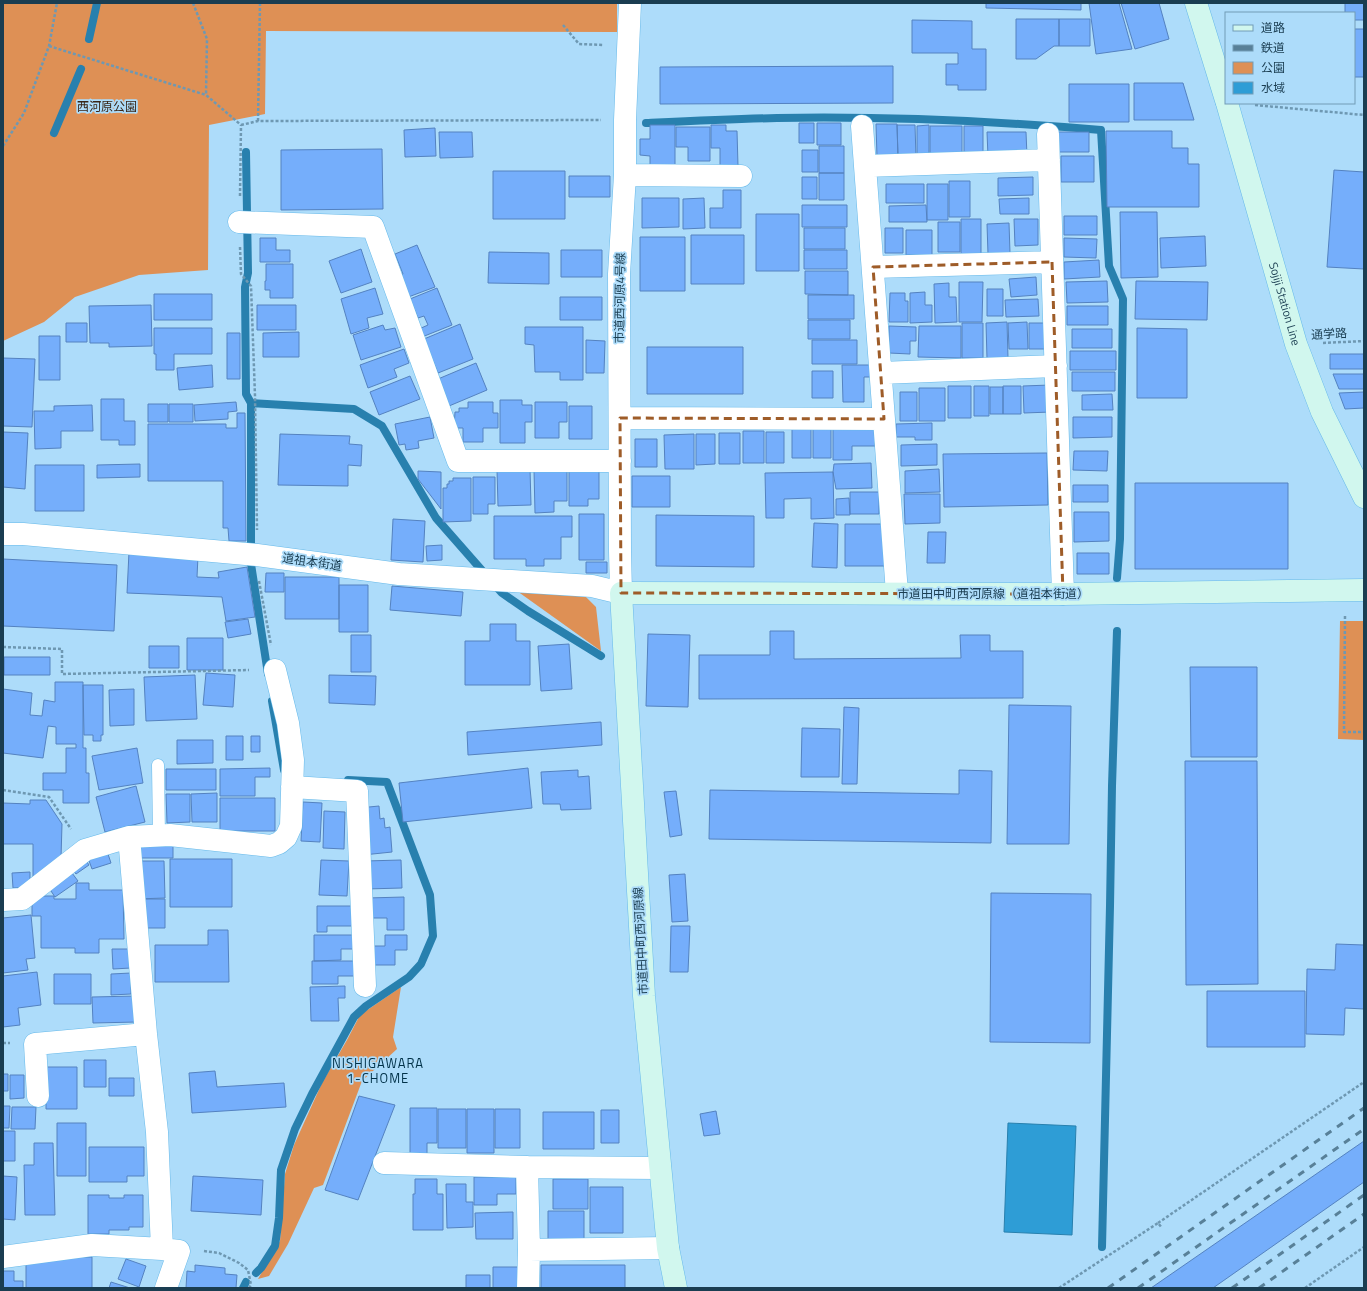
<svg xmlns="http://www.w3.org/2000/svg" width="1367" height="1291" font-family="'Titillium Web','Noto Sans JP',sans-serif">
	<rect width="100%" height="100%" fill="#addcfa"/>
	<path fill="#de9055" d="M3 3H617V32L266 31 265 114 209 125 208 270 139 275 75 297 44 322 3 341Z
		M517 591 581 592 596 607 601 651Z
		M1340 621H1364V740L1338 739Z
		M401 987 393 1037 397 1049 362 1081 323 1185 314 1188 288 1244 269 1276 258 1279 280 1241 285 1174 294 1145 322 1083 347 1040 360 1015Z"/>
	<path fill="#2e9dd6" stroke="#2880ae" d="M1008 1123 1076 1126 1072 1235 1004 1232Z"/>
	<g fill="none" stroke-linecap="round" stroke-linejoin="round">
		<path stroke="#2880ae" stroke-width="8" d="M89 39 97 3
			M646 123C690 121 733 119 777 118 885 116 993 121 1101 130L1109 266 1123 299 1120 539 1117 578
			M54 133 81 69
			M246 152 248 273 245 287 246 394 251 403V564L268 674
			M251 403 354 409 382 426 436 518 486 575
			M494 584 502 593 528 611 601 656
			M272 701 284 770
			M1102 1247 1110 906 1112 786 1117 631
			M256 1273 261 1268 275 1246 279 1218 281 1170 295 1129 312 1094 354 1017 366 1006 409 977 421 964 433 936 430 895 387 782 348 780
			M243 1288 246 1282"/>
	</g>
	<path fill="#75aefb" stroke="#5482c0" d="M986 3H1081V10L986 8Z
		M1089 3H1119L1132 49 1096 54Z
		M1121 3H1159L1169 39 1135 49Z
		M1345 3H1364V20H1354V13H1345Z
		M1016 19H1059V46H1054L1036 59H1016Z
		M1059 19H1090V46H1059Z
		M912 20 972 21V49H986V90H958V85H946V64H958V53H912Z
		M1354 29H1364V77H1354Z
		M893 66V103L660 104V67Z
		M1134 83H1183L1194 120H1134Z
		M1069 84H1129V122H1069Z
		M799 123H814V143H799Z
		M817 123H841V145H817Z
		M876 124H897L898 156 877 157Z
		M650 125H675V167H650V156L640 155V139H650Z
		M711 125H726V131H737L738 166H720V148H711Z
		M897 125H915L916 158H898Z
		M929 125V156H917V126Z
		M930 126H962V156H930Z
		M964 126H983V153H964Z
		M676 127H710V161H688V147H676Z
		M435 128 436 156 405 157 404 130Z
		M1106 131H1172V148H1188V164H1199V207H1107Z
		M439 132H472L473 157 440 158Z
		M987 132H1026L1027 156 988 157Z
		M1054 132H1089V152H1054Z
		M819 146H844V173H819Z
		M382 149 383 209 281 210V150Z
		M802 150H818V172H802Z
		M1061 156H1094V182H1061Z
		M1334 170 1364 172V269L1327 267Z
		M493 171H565V219H493Z
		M819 173H844V200H819Z
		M569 176H610V197H569Z
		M802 177H817V199H802Z
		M1033 177V195L998 196V178Z
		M949 181H970V217H949Z
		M886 184H924V203H886Z
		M927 184H948V220H927Z
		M723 190H741V228H710V208H723Z
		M642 198H679V227L642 228Z
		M704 198 705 228 683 229V199Z
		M1029 198V214H1000L999 199Z
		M802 205H847V227H802Z
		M926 205 927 222H889V206Z
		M1120 212H1157L1158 277 1121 278Z
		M756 214H799V271H756Z
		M1064 216H1097V235H1064Z
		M961 219H981V257H961Z
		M1014 219H1038V245L1015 246Z
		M938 222H960V252H938Z
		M1009 223 1010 253 988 254 987 224Z
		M804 228H845V249H804Z
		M885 228H903V253H885Z
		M906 230H932V255H906Z
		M691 235H744V284H691Z
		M1205 236 1206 266 1161 268 1160 238Z
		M640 237H685V291H640Z
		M260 238H276V250H290V262H260Z
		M1064 238 1097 239 1096 258 1064 257Z
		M417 245 435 287 403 299 394 277 403 274 395 254Z
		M361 249 372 282 341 293 329 261Z
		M561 250H602V277H561Z
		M804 250H847V269H804Z
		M489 252 549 253V284L488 283Z
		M1099 260 1100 277 1064 279V262Z
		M266 264H293V298H270V290H265V281H266Z
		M805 271H848V295L805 294Z
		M1036 277 1037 295 1011 297 1009 279Z
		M1107 281 1108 302 1067 303 1066 282Z
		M1136 281 1208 282 1207 320 1135 319Z
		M959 282H983L982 322H959Z
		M949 283V297H956L957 322 935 323 934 284Z
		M375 288 383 314 367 318 369 328 351 334 341 299Z
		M437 288 452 325 422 337 419 329 428 325 424 316 418 318 410 299Z
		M987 289H1003V316H987Z
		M925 292V305H932V322L910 323V293Z
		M890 293H905V301H908V322H889Z
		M154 294H212V320H154Z
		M808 295H854V319H808Z
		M560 297H602V320H560Z
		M1038 299 1039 316 1006 317 1005 300Z
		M151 305 152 346 109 347V343H90L89 306Z
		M257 305H296V330H257Z
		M1067 306H1108V325H1067Z
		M808 320H850V339H808Z
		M1007 322 1008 358 987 359 986 323Z
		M1027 322 1028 349H1009L1008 323Z
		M66 323H87V342H66Z
		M962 323H983V358H962Z
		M1029 323H1046V349H1029Z
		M460 324 473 359 438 373 424 339Z
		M383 325 385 330 395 328 401 347 361 360 353 335Z
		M889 326 916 327V341H910V354L889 353Z
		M919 326H961V358L918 357Z
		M525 327H583V380H560V372H535L534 345 525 344Z
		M154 328H212V354H174V370H156V354H154Z
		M1137 328 1187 329V398H1137Z
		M1072 329H1112V348H1072Z
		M299 332V357H263V333Z
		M227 333H240V379H227Z
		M39 336H60V380H39Z
		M586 340 605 341 604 373H586Z
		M812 340H857V364H812Z
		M647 347H743V394H647Z
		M404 349 409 363 394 369 397 377 368 388 360 365Z
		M1070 351H1116V370H1070Z
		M1330 354H1364V369H1330Z
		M3 358 35 359 32 427 3 426Z
		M476 363 487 390 449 406 438 379Z
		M212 365 213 387 179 390 177 368Z
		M842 365H873V377H864V402H843Z
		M812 371H833V398H812Z
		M1072 372H1115V391H1072Z
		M1333 374H1364V389H1339Z
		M410 376 420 399 379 415 370 392Z
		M1050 385 1051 412 1024 413 1023 386Z
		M948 386H971V418H948Z
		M974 386H989V416H974Z
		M1003 386H1021V414H1003Z
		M990 387H1003V414H990Z
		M919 388H945V421H919Z
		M900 392H917V421H900Z
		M1364 392V408L1345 409 1339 393Z
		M1112 394 1113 410H1082V395Z
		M101 399H124V421H135V445H119V440H101Z
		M500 400H522V405H532V422H525V443H500Z
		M236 402 237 411 228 412V419L195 421 194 405Z
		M468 402H493V413H498V428H483V442H463V428H454L455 412H459V408H468Z
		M535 402H567V422H559V438H535Z
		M148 404H168V422H148Z
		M169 404H193V422H169Z
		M92 405 93 431H61V448L35 449 34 411H54V406Z
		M569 406H592V439H569Z
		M237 413H245L246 541H229L228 528H223V481H148V424H226V428H237Z
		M430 417 434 438 418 441 419 448 406 450 405 444 399 445 395 424Z
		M1073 417H1112V437L1073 438Z
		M932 423V440H915V437H896V424Z
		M792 427H811V458H792Z
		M813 427H831V458H813Z
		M833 427H874L875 446H852V460H833Z
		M743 431H764V463H743Z
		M3 432 28 433 25 489 3 487Z
		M766 432H784V463H766Z
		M719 433H740V464H719Z
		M280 434 350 436 349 444 362 445 361 466 348 465V486L278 485Z
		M694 434V469H665L664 435Z
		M696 434H715V464L696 465Z
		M635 439H657V467H635Z
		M937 444V465L901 466V445Z
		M1074 451H1108L1107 471 1073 470Z
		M1047 453 1048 505 944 507 943 454Z
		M871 463 872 488 836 489 833 472 834 464Z
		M140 464V477L97 478V465Z
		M35 465H84V511H35Z
		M530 469 531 505 498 506 497 470Z
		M567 469V501H554V512L535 513 534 470Z
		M939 469 940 492 905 493V471Z
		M418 471 441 472V509L418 479Z
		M569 471H599V499H588V506H569Z
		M833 472 834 518 811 519V498L784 499V518H766L765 473Z
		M632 476H670V507H632Z
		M473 477H495V504H488V514H473Z
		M453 478H471V521L443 522V488H447V484H449V481H453Z
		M1135 483H1288V569H1135Z
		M1073 485H1108V502H1073Z
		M850 492H879V514H850Z
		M904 494H940V523L905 524Z
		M849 498 850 515H836V499Z
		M1074 512H1109V541L1074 542Z
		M579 514H604V560H579Z
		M656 515 754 516V567L656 566Z
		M494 516H572V537H561V559H544V566H526V559H494Z
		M393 519 425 521 423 562 391 560Z
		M814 523 838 524 837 568 812 567Z
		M845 524H885V566H845Z
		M928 532H946L945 563H927Z
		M442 545V560L427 561 426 546Z
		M129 552 198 556 197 577 219 578 218 572 247 567 255 617 226 621 222 597 127 593Z
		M1077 553H1109V574H1077Z
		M3 559 117 565 114 631 3 626Z
		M586 562H607V573H586Z
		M266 573H284V592H265Z
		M285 577H339V619H285Z
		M339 585H368V632H339Z
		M392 586 463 592 461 616 390 610Z
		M248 619 251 634 228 638 225 622Z
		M490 624H516V641H530V685H465V641H490Z
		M770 631H794V659L961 658 960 635H990V651H1023V698L699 699V655H770Z
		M648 634 690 635 688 707 646 706Z
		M351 635H371V672H351Z
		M187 638H223V670H187Z
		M569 644 572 689 541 691 538 646Z
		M149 646H179V668H149Z
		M4 657H50V675H4Z
		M1190 667H1257V757H1191Z
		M206 673 235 675 233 707 203 705Z
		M195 675 197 719 146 721 144 677Z
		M329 675 376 676 375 705 329 703Z
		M55 682H83V748H86V773H89V803H63V790H43V773H66V748H76V744H56V727L48 726 43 758 3 753V689L32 693 30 715 42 716 44 700 55 702Z
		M83 685H103V735H101V741H93V735H84Z
		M134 689V725L110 726 109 690Z
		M1009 705 1071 706 1069 844H1007Z
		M844 707 859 708 857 784H842Z
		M601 722 602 745 468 755 467 732Z
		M802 728 840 729 839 777H801Z
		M226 736H243V760H226Z
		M251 736H260V752H251Z
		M177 740H213V763L177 764Z
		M137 748 143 783 99 790 92 756Z
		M1185 761H1257L1258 984 1186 985Z
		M270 768V777H255V796H220V769Z
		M528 768 532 808 403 822 399 783Z
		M166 769H216V790H166Z
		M578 770V777L589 776 591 809 561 810 560 804H543L541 772Z
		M959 770 992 771 991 843 709 839 710 790 959 794Z
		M136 786 145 822 105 832 96 797Z
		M676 791 682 835 670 837 664 792Z
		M217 793V822H192L191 794Z
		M166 794H190V822L167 823Z
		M220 798H275V831H220Z
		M30 800H46L62 824 61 858 33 883V844H3V803L30 804Z
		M303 802 322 803 320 842 301 841Z
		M379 806 380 819 384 818 385 828 390 827 392 852 363 855 359 808Z
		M324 811 345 812 344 849 323 848Z
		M134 845H173V858H133Z
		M107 851 111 863 92 869 88 858Z
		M85 859 89 865 76 874 71 868Z
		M170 859H232V907H170Z
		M321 860 349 861 347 896 319 895Z
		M401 860 402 888 366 889 365 861Z
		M135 861H164L165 898 136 899Z
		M69 869 78 881 55 897 47 885Z
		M30 872V887L13 888 12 873Z
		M685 874 688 921 672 922 669 875Z
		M76 883H89V890H123L124 939H99V953H75V948H41V916H32V896H54V899H76Z
		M991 893 1091 894 1090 1043 990 1042Z
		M404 897V930H387V918H367V898Z
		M138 899H165V928H139Z
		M317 906H355L356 926H327V932H317Z
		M31 915 35 958 26 959 28 970 3 973V918Z
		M671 926H690L688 972H670Z
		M208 930H228L229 982H155V945H208Z
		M314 935H356V949H341V960L314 961Z
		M385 935H407V950H395V965H373V946H385Z
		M1336 944 1364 945V1009L1345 1008 1344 1035 1306 1034 1307 969 1335 970Z
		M112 949H131V968L113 969Z
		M312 961H354V976H338V984H312Z
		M37 972 41 1005 18 1008 20 1025 3 1027V976Z
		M131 973V994L111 995V974Z
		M54 974H91V1004H54Z
		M345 986V998H338L339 1021H311L310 987Z
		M1207 991H1305V1047H1207Z
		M136 996 137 1022 93 1023 92 997Z
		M84 1060H106V1087H84Z
		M46 1067H77V1109H46Z
		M215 1071 217 1087 284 1083 286 1107 192 1113 189 1073Z
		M3 1074H8V1091H3Z
		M10 1075H24V1098L10 1099Z
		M109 1078H134V1096H109Z
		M359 1096 395 1105 358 1200 325 1190Z
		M3 1106H10L9 1128H3Z
		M12 1107H36L35 1129H11Z
		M410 1108H437V1143H427V1155H410Z
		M438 1109H466V1148H438Z
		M467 1109H494V1153H467Z
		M495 1109H520V1148H495Z
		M601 1110H619V1143H601Z
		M716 1111 720 1134 704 1136 700 1114Z
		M543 1112H594V1149H543Z
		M57 1123H86V1176H57Z
		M3 1131H15V1161H3Z
		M1364 1141V1182L1213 1288H1151Z
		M34 1143H53L55 1215H25L24 1165H34Z
		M89 1147H144V1176H127V1182H89Z
		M3 1176 17 1177 15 1220 3 1219Z
		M193 1176 263 1180 261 1215 191 1211Z
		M474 1177H516V1194H497V1205H474Z
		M415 1179H437V1194H443V1230H413V1194H415Z
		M553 1179H588V1209H553Z
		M446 1184H466V1202H473V1227L447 1228Z
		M590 1187H623V1233H590Z
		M88 1195H109V1198H124V1195H143V1227H129V1230H109V1234H88Z
		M548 1211H584V1241H548Z
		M513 1212V1239H476L475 1213Z
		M92 1257V1288H26V1258Z
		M126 1259 146 1266 139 1287 118 1279Z
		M195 1265 225 1268V1274L237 1275 236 1288H186L187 1271 195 1272Z
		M541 1265H625V1288H541Z
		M493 1267H518V1288H493Z
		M3 1271H14V1281H23V1288H3Z
		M466 1275H490V1288H466Z
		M111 1282 130 1288H109Z"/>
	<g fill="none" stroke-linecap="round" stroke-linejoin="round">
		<defs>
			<path id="lane" d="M158 765 159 836"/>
			<path id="street" d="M862 126 897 593
				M1048 134 1063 594
				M865 166 1049 160
				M625 175 741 176
				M239 222 373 227 458 461H620
				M873 267 1052 262
				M881 373 1056 366
				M620 418 884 419
				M3 534H23L257 555 399 574 592 586 621 593 620 551 619 274 625 175V120L630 3
				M292 787 357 791 365 986
				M129 837 146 1034 157 1132 162 1249
				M3 900 22 899 85 850 129 837 170 835 271 846 279 843 286 837 291 826 293 760 288 723 275 670
				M38 1096 35 1044 146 1034
				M384 1163 527 1167
				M529 1250 668 1248
				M3 1257 92 1245 162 1249 179 1251 166 1288
				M528 1288 529 1250 527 1167 660 1168"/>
			<g id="secondary">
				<path d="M1196 3 1226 100"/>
				<path id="s1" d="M1227 103 1296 344 1322 412 1364 497"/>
				<path d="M676 1288 668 1248 644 996 621 593 1063 594 1364 590"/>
			</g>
		</defs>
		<use href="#lane" stroke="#66b9e9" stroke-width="13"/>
		<use href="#street" stroke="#66b9e9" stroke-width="23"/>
		<use href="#secondary" stroke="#66b9e9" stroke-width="23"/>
		<path stroke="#6e98b2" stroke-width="2.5" stroke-dasharray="3 2" stroke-linecap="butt" d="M193 3 207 39 206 95
			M563 25 579 44 604 45
			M49 46 206 95 241 125
			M1255 105 1364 115
			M258 121 260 3
			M241 125 258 121 601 120
			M3 146 24 113 49 46 57 3
			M240 196 241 125
			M240 247 241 274 251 286 255 396 257 530
			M1323 343 1364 341
			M259 581 271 645
			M1345 616 1344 732H1364
			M3 647 62 649V674L249 670
			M3 790 49 797 71 829
			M3 1043H10
			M1158 1223 1364 1082
			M204 1251 219 1253 239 1263 248 1270 251 1285 249 1288
			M1059 1288 1158 1223 1162 1228
			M1305 1288 1364 1247"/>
		<use href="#lane" stroke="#fff" stroke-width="12"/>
		<use href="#street" stroke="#fff" stroke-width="22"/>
		<use href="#secondary" stroke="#d1f7ee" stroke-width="22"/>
		<path stroke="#588098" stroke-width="3" stroke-dasharray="7 7" stroke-linecap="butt" d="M1108 1288 1364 1108
			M1138 1288 1364 1129
			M1232 1288 1364 1195
			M1259 1288 1364 1214"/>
	</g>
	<path fill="none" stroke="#9e5c28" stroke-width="3" stroke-dasharray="8 5" stroke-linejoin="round" d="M1052 262 1063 594 621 593 620 418 884 419 873 267Z"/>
	<g text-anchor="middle" stroke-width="3.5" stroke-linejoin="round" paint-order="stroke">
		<g font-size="12" fill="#382517" stroke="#addcfa">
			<text x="107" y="111">西河原公園</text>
		</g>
		<g font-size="12" fill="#1a3d51" stroke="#addcfa">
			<text transform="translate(620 298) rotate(-89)" y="4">市道西河原4号線</text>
			<text dy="4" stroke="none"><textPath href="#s1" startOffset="209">Sojiji Station Line</textPath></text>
			<text transform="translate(1329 334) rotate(-3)" y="4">通学路</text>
			<text transform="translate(312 562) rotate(8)" y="4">道祖本街道</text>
			<text x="993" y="598">市道田中町西河原線（道祖本街道）</text>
			<text transform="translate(641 941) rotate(-93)" y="4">市道田中町西河原線</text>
		</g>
		<g font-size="13" letter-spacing="1" fill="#003148" stroke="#addcfa">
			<text x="378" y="1068">NISHIGAWARA<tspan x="378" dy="15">1-CHOME</tspan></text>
		</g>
	</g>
	<rect width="1367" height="1291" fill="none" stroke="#1a3d51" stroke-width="8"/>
	<rect x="1225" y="12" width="130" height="92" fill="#addcfa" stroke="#729cb6"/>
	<rect x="1233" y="25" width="20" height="6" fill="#d1f7ee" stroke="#729cb6"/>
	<text x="1261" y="32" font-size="12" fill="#1a3d51">道路</text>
	<rect x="1233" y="45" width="20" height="6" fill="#588098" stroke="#729cb6"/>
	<text x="1261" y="52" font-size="12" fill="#1a3d51">鉄道</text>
	<rect x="1233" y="62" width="20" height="12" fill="#de9055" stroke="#729cb6"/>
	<text x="1261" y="72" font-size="12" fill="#1a3d51">公園</text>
	<rect x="1233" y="82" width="20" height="12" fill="#2e9dd6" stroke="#729cb6"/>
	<text x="1261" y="92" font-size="12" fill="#1a3d51">水域</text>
</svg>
